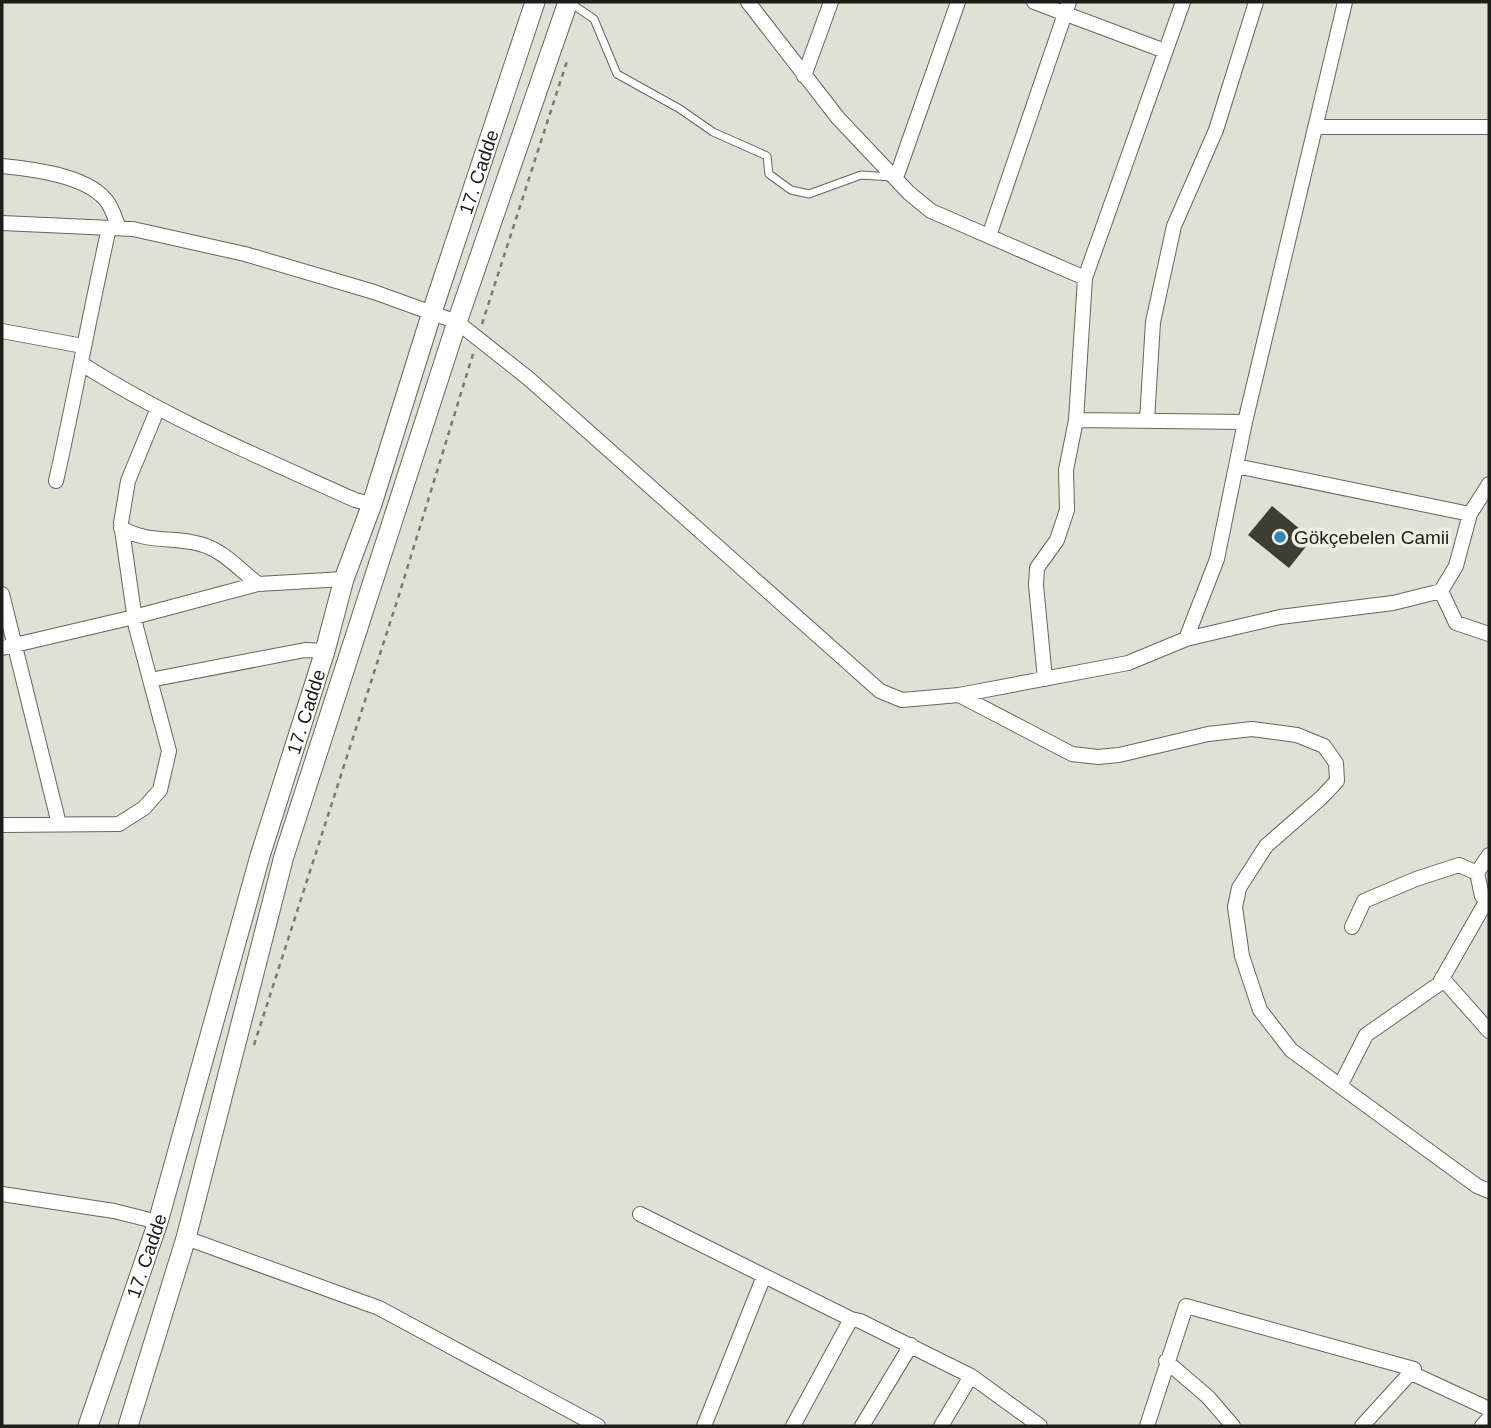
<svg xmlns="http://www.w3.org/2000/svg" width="1491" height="1428" font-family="Helvetica,sans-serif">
	<rect width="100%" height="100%" fill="#dfe1d4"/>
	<path fill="#3c3e33" d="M1272 506 1312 539 1289 568 1248 535Z"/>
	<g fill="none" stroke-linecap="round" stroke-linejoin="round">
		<defs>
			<path id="lane" d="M569 2 594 19 617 74 680 109 713 132 767 156 769 174 791 190 809 194 861 175 892 177"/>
			<path id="street" d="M748 2 838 118 909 193 931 211 1085 278
				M1034 2 1165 51
				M804 76 831 2
				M1315 127H1489
				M2 166C32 169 84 175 105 199 112 206 115 219 119 228
				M896 178 958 2
				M2 223 133 229 245 254 374 292 457 322 528 378 880 691 902 700 959 695 1128 663 1186 639 1217 559 1245 422 1345 2
				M989 236 1069 2
				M2 331 83 346
				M82 364C168 419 262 458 355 500L372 504
				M1076 420 1245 422
				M1147 420 1153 322 1174 226 1216 130 1256 2
				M1236 466 1470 514
				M56 481C75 397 90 312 109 228
				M121 528C150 544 171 536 200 544 223 550 240 570 258 584
				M1441 591 1456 623 1489 634
				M2 594 59 824
				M1186 639 1280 617 1393 603 1441 591 1456 566 1470 514 1489 484
				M2 648 134 617 258 584 344 579
				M1045 679 1036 585 1037 568 1057 540 1067 510 1066 470 1076 420 1085 278 1183 2
				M150 680 305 650 325 651
				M959 695 1072 754 1098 757 1119 755 1208 734 1252 729 1297 735 1324 746 1336 763 1337 781 1322 797 1266 846 1239 888 1235 907 1242 956 1260 1010 1291 1050 1477 1186 1489 1191
				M2 825 119 824 144 808 160 790 169 751 136 627 121 523 128 481 158 408
				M1489 855 1477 873 1482 896 1489 902
				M1352 927 1364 901 1416 879 1459 865 1477 873
				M1442 978 1489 1031
				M1340 1086 1366 1035 1439 984 1487 900
				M2 1194 114 1211 158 1222
				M640 1214 851 1319 860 1321 971 1376 1040 1426
				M186 1238 379 1308 598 1426
				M1166 1361 1208 1397 1233 1426
				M1413 1370 1409 1372 1489 1409
				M704 1426 764 1276
				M793 1426 851 1319
				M862 1426 911 1345
				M941 1426 971 1376
				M1147 1426 1186 1306 1414 1369
				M1362 1426 1414 1369
				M1482 1426 1489 1418"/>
			<g id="secondary">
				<path id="s1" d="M88 1426 158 1222 260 856 325 651 344 579 372 504 432 312 535 2"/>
				<path d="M128 1426 186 1238 284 856 457 322 568 2"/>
			</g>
		</defs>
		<use href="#lane" stroke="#64675b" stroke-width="9"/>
		<use href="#street" stroke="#64675b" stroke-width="16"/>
		<use href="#secondary" stroke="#64675b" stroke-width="21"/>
		<path stroke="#787970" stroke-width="2.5" stroke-dasharray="5 5" stroke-linecap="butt" d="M482 324 567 61
			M254 1045 399 595 473 354"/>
		<use href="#lane" stroke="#fff" stroke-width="7"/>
		<use href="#street" stroke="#fff" stroke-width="14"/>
		<use href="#secondary" stroke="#fff" stroke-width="19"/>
	</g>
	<circle fill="#3186b6" stroke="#ecefe1" stroke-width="2.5" cx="1280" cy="537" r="7"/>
	<g text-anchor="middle" stroke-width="7" stroke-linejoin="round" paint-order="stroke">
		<g font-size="19" fill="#1d1e19" stroke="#ecefe1">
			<text dy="7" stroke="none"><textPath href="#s1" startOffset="1314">17. Cadde</textPath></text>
			<text dy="7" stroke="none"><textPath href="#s1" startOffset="747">17. Cadde</textPath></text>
			<text dy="7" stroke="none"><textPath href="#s1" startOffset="180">17. Cadde</textPath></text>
		</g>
		<g font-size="19" fill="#1d1e19" stroke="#ecefe1" text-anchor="start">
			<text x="1294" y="544">Gökçebelen Camii</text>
		</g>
	</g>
	<rect width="1491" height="1428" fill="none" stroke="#1d1e19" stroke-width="7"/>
</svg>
